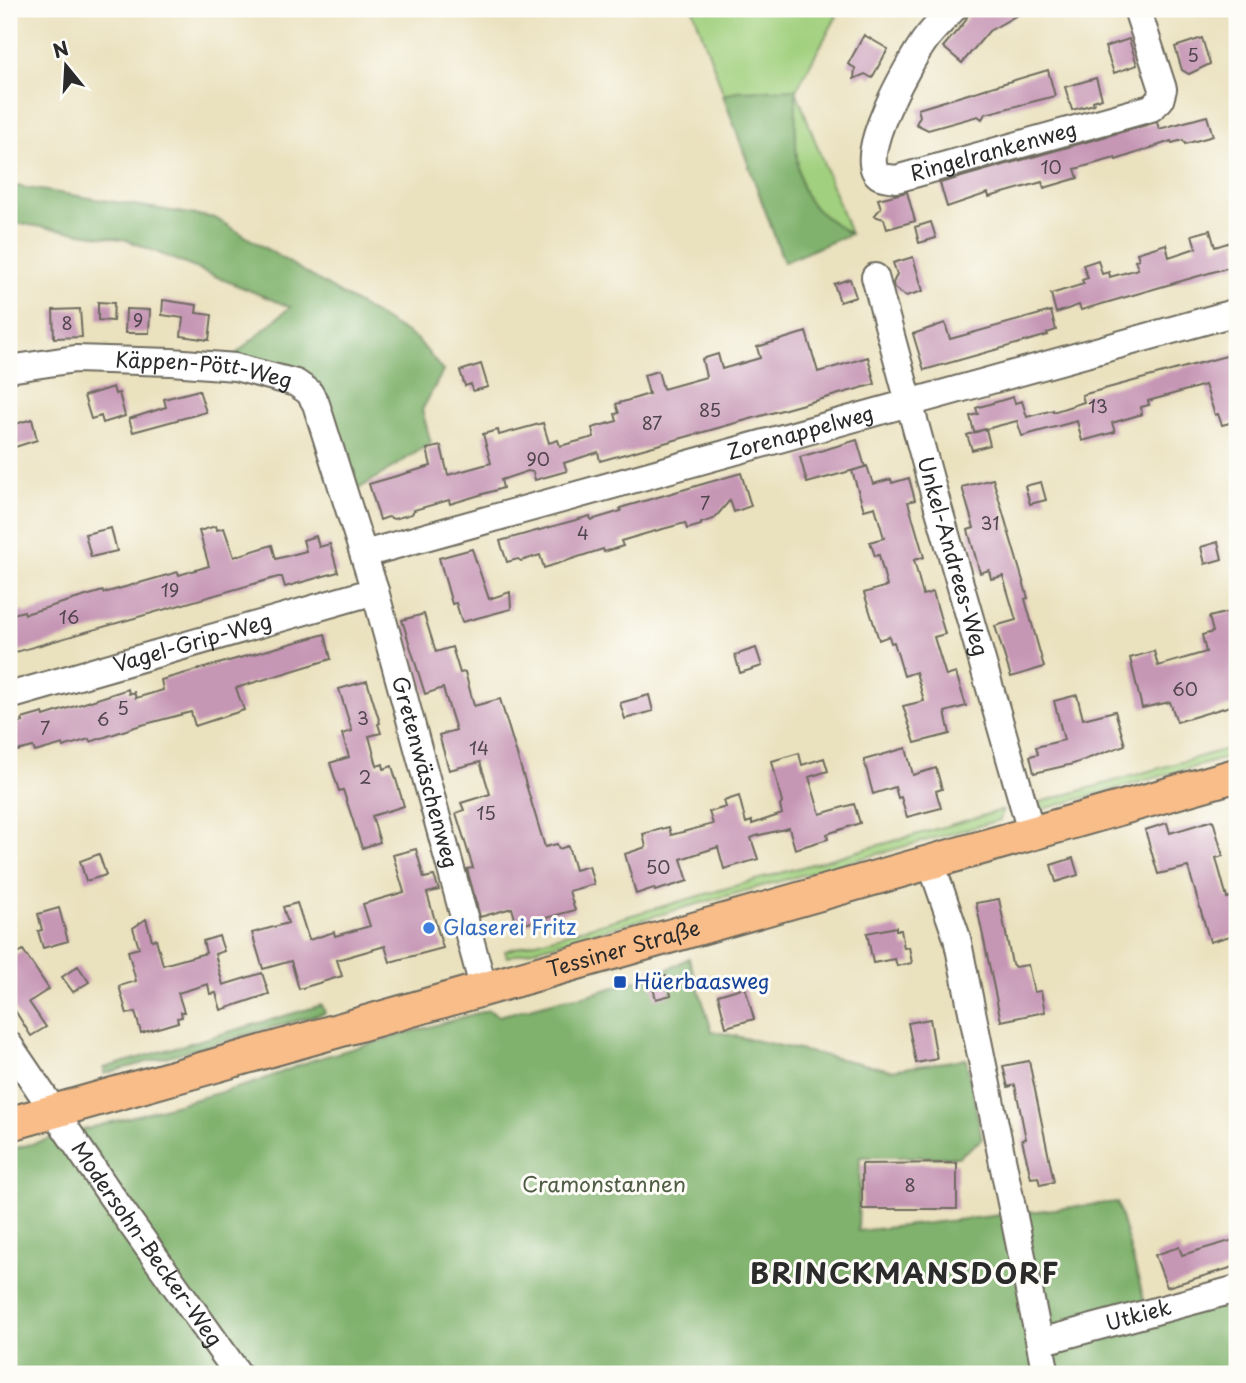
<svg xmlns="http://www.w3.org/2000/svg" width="1246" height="1383" font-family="'Playpen Sans',sans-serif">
	<rect width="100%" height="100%" fill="#fdfcf7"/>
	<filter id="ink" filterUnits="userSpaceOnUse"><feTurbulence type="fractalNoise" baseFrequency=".0143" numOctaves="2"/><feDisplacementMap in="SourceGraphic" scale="14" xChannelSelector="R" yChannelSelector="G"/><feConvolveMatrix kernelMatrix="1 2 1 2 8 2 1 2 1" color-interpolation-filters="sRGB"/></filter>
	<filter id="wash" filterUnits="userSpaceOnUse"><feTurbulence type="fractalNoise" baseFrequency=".00686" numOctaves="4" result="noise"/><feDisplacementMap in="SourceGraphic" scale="28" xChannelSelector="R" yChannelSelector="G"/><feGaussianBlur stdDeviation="1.57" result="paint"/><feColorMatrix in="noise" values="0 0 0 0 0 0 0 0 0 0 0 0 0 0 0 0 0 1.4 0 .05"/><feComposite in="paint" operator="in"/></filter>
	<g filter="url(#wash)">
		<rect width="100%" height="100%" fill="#eae1be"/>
		<path fill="#a1d07e" stroke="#667e54" stroke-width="2" d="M693 9H828L837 16 796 90 850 234 784 262Z
			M1237 746V755L1044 809 1037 803Z
			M1003 810 1000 820 507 957 505 951Z"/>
		<path fill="#80b26d" stroke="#566e4c" stroke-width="2" d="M796 89C796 119 793 167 805 194 814 212 834 223 850 234L784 262 723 95 737 91Z
			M9 185 215 218 418 340 443 371 422 410 431 443 346 497 316 404 228 361 290 307 127 240 9 222Z
			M689 958 712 1031 891 1070 966 1059 982 1139 958 1157H860L858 1231 1117 1202 1148 1314 1237 1289V1374H9V1150L251 1084 313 1060 488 1010 499 1016 564 999 584 996 659 974Z
			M322 1005 325 1013 104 1074V1068Z"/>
		<g id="blocks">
			<path fill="#c696b5" d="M971 9H1028L989 31 962 63 943 47 964 23Z
				M864 35 888 49 872 78 865 74 854 79 855 68 848 64Z
				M1202 38 1210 64 1189 74 1182 70 1175 47Z
				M1129 39 1137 65 1114 73 1105 47Z
				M1048 70 1055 96 985 114 982 119 978 116 928 130 916 124 920 116 918 109Z
				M1096 78 1102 98 1093 101 1094 104 1072 110 1065 87Z
				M1207 116 1213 136 1185 144 1183 140 1172 143 1171 141 1116 160 1115 158 1075 169 1078 178 1044 188 1042 182 989 197 988 193 947 207 940 183 1157 122 1159 129Z
				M907 192 915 221 887 229 884 219 874 216 881 208 878 199Z
				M931 222 936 238 919 243 915 227Z
				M1210 230 1215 247 1237 240V265L1081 310 1079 305 1056 313 1051 294 1084 284 1082 280 1088 278 1083 265 1098 260 1102 274 1109 272 1110 277 1138 269 1135 260 1139 259 1137 253 1166 244 1169 257 1196 248 1192 235Z
				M913 257 923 291 906 296 894 288 893 283 897 274 893 263Z
				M850 279 856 297 840 302 834 284Z
				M163 300 197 305 196 313 212 315 209 340 181 336 183 318 162 315Z
				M98 302 114 303 113 321 98 320Z
				M80 309 82 337 54 338 53 310Z
				M126 309 150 310 149 333H125Z
				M1051 311 1056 330 1047 333 1048 335 924 370 913 334 945 323 950 339Z
				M806 332 818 372 868 357 875 384 600 461 598 452 564 463 567 471 535 480 533 472 528 471 501 480 503 488 450 504 449 500 414 510 412 514 394 519 388 517 380 520 369 484 431 466 427 449 441 446 448 475 491 463 483 434 498 430 499 435 543 423 549 443 558 440 560 446 594 437 592 428 617 421 615 414 619 413 616 404 649 394 644 375 658 371 663 389 706 377 702 359 718 354 722 369 760 358 757 347Z
				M1237 353V421L1222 425 1218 414 1215 415 1205 385 1148 401 1149 405 1141 407 1142 414 1112 423 1115 432 1082 441 1077 421 1022 436 1017 421 974 432 970 416 978 414 976 408 1013 397 1015 403 1022 401 1027 417 1053 410V412L1084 402 1082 395Z
				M481 364 488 387 473 391 471 384 465 386 460 371Z
				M113 387 115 394 119 393 125 416 103 423 101 416 91 419 84 396Z
				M199 390 206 412 133 432 129 419 166 407 164 399Z
				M32 419 37 440 9 449V426Z
				M986 429 990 445 972 450 967 435Z
				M857 440 865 467 807 483 800 457Z
				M867 466 873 484 891 479 892 483 909 478 915 500 908 502 924 557 914 560 923 595 933 592 945 634 934 637 946 676 956 673 966 706 945 712 950 734 915 743 903 706 924 701 916 672 904 676 894 642 891 643 889 636 879 640 864 593 887 586 879 555 875 556 870 542 884 538 875 507 864 510 852 471Z
				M741 473 751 506 734 512 730 500 714 519 701 523V525L687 529 685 523 648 533 621 541 623 546 604 552 603 549 544 568 540 555 521 561 518 559 507 562 500 541 590 516 591 520 621 511 620 508Z
				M993 479 1028 598 1025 599 1044 667 1011 677 995 626 1016 620 1003 576 991 579 989 570 980 573 968 530 974 528 962 487Z
				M1041 482 1046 500 1030 504 1025 486Z
				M216 526 217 530 224 528 234 557 272 545 276 559 306 551 303 540 316 536 319 547 330 544 338 572 285 587 282 577H278L9 654V615L24 611 25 614 103 591 104 593 178 572 179 575 209 566 199 531Z
				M111 528 117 551 91 557 85 534Z
				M1218 542 1222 559 1205 564 1201 547Z
				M472 549 489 599 510 592 511 609 462 622 456 603 452 604 439 558Z
				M1237 610V704L1177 722 1170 702 1142 708 1130 658 1154 651 1158 666 1206 652 1202 635 1213 632 1209 617Z
				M424 614 436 652 452 647 460 673 465 672 474 706 500 699 545 847 557 844 559 849 568 846 575 870 589 866 594 884 569 891 575 910 517 926 512 908 480 917 467 869 473 868 456 813 464 810 461 803 490 794 480 762 449 770 439 735 456 730 443 688 425 694 402 620Z
				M325 634 331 659 236 688 244 710 195 726 191 712 138 726 90 742 89 739 63 747V744L35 752 33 747 9 753V726L23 722 22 719 43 713 44 716 128 689 129 694 134 692 136 698 163 690 161 680Z
				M756 648 762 666 740 673 735 655Z
				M367 681 380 723 378 724 381 733 369 736 377 766 383 764 384 769 392 766 404 806 372 816 380 842 362 848 343 790 339 791 330 763 349 757 342 734 352 731 339 689Z
				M649 695 653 711 625 719 620 703Z
				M1077 695 1083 719 1115 711 1125 745 1073 764 1034 773 1030 756 1038 754 1036 747 1064 740 1054 701Z
				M906 748 913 775 936 768 942 789 936 791 941 808 907 817 901 797 898 798 895 787 873 794 864 760Z
				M799 753 802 765 824 758 828 771 809 777 820 814 854 804 860 823 827 834 828 839 795 849 789 828 756 836 751 838 758 859 724 869 718 847 699 853 681 859 688 881 655 891 654 888 636 894 625 854 646 847 643 834 669 827 671 835 713 824 709 812 726 807 724 801 739 796 746 823 752 821V824L782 814 780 806 782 803 772 761Z
				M1213 820 1223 856 1216 858 1227 898 1237 896V934L1210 942 1188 867 1158 874 1145 830 1167 823 1170 833Z
				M416 849 424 878 434 876 439 890 427 893 443 948 390 962 385 946 337 960 342 976 299 989 291 961 263 969 252 933 288 923 283 907 297 903 309 940 334 932 335 936 370 926 363 904 404 892 393 855Z
				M99 854 106 875 86 881 80 861Z
				M1073 858 1078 875 1056 882 1051 865Z
				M999 899 1012 964 1015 967 1028 965 1034 992 1041 991 1045 1012 1001 1021 976 903Z
				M59 908 68 941 43 948 38 931 42 930 38 914Z
				M146 919 152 940 156 939 163 965 206 953 203 941 219 936 224 951 215 954 223 985 262 973 269 994 221 1010 216 993 210 994 208 984 178 993 184 1012H181L182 1017 177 1018 178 1022 141 1033 135 1012 127 1014 119 986 136 981 128 951 139 948 133 928Z
				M896 927V930H901L904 948 909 947 912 963 897 966 895 959 873 963 867 933Z
				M23 950 49 989 29 1002 46 1027 31 1036 9 1001V959Z
				M78 966 89 982 73 992 62 977Z
				M666 976 671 995 656 999 651 980Z
				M745 987 754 1019 726 1027 718 995Z
				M930 1019 937 1059 916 1063 908 1023Z
				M1029 1061 1054 1182 1040 1185 1038 1177 1031 1178 1022 1140 1026 1139 1015 1085 1008 1087 1003 1066Z
				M957 1163V1209H862V1164Z
				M1237 1239V1266L1167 1287 1155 1255 1179 1247 1182 1255Z"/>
		</g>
	</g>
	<g filter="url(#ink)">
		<use href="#blocks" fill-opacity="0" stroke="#6e6b5e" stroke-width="2"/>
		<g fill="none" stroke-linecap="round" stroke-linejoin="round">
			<defs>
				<g id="minor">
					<path id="s1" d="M953 9C943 21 929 32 921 46 909 64 853 160 880 176 883 178 891 178 896 179L1151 108 1160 100 1163 89 1137 9"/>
					<path id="s2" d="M875 277 930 479 1032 835"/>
					<path id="s3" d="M9 369 75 359 171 362 235 367 296 383 309 392 316 404 375 591 484 990"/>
					<path id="s4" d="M364 554 1237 312"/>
					<path id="s5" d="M9 696 375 591"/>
					<path d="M931 863 957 938 1046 1374"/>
					<path id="s6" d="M9 1045 110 1194 238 1374"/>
					<path id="s7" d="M1040 1342 1237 1289"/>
				</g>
				<g id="major">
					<path id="s8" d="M9 1124 1237 775"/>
				</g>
			</defs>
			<use href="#minor" stroke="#6e6b5e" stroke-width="30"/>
			<use href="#major" stroke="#6e6b5e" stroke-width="37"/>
			<use href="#minor" stroke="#fff" stroke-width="26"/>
			<use href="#major" stroke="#f8bd89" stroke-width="33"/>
		</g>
	</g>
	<circle fill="#3f7fe0" stroke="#fdfcf7" stroke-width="2.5" cx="429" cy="928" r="7"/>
	<rect fill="#1a4fb4" stroke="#fdfcf7" stroke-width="2.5" x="613" y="975" width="14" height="14" rx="3.5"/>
	<g text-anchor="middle" stroke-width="6" stroke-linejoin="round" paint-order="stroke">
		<g font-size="18" fill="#52464e">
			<text x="1193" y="62">5</text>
			<text x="1051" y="174">10</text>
			<text x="138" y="327">9</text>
			<text x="67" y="330">8</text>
			<text x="1098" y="413">13</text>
			<text x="710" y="417">85</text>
			<text x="652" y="430">87</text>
			<text x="538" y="466">90</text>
			<text x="705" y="510">7</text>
			<text x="990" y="530">31</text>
			<text x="583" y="540">4</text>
			<text x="170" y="597">19</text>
			<text x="69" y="624">16</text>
			<text x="1185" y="696">60</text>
			<text x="123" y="715">5</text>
			<text x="363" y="725">3</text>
			<text x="103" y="726">6</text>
			<text x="45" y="735">7</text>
			<text x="479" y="755">14</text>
			<text x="365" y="784">2</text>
			<text x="486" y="820">15</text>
			<text x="658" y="874">50</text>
			<text x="910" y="1192">8</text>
		</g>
		<g font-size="21" fill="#2b2b2b" stroke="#fdfcf7">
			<text dy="7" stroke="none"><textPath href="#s1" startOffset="310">Ringelrankenweg</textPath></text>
			<text dy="7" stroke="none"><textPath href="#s3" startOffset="196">Käppen-Pött-Weg</textPath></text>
			<text dy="7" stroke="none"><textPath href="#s4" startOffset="453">Zorenappelweg</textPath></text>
			<text dy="7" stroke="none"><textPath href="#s2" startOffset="290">Unkel-Andrees-Weg</textPath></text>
			<text dy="7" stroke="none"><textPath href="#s5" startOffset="191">Vagel-Grip-Weg</textPath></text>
			<text dy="7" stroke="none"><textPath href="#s3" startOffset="704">Gretenwäschenweg</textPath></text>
			<text dy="7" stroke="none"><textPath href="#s8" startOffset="639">Tessiner Straße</textPath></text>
			<text dy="7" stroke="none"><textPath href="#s6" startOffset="242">Modersohn-Becker-Weg</textPath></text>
			<text dy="7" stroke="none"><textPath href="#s7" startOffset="102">Utkiek</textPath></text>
		</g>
		<g font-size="21" fill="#366cbe" stroke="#fdfcf7" text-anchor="start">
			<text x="443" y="935">Glaserei Fritz</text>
		</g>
		<g font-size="21" fill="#164399" stroke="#fdfcf7" text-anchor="start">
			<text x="634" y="989">Hüerbaasweg</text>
		</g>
		<g font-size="21" fill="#4e5d44" stroke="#fdfcf7">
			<text x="604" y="1192">Cramonstannen</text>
		</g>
		<g font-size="28" font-weight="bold" letter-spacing="2" fill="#2b2b2b" stroke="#fdfcf7">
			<text x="905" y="1284">BRINCKMANSDORF</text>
		</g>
	</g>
	<rect width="1246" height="1383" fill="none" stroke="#fdfcf7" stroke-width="35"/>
	<g transform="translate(66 66) rotate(342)" stroke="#fdfcf7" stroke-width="5" paint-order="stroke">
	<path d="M0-5L12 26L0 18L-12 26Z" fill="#2b2b2b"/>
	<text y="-10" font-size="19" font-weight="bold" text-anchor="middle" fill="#2b2b2b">N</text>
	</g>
</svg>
